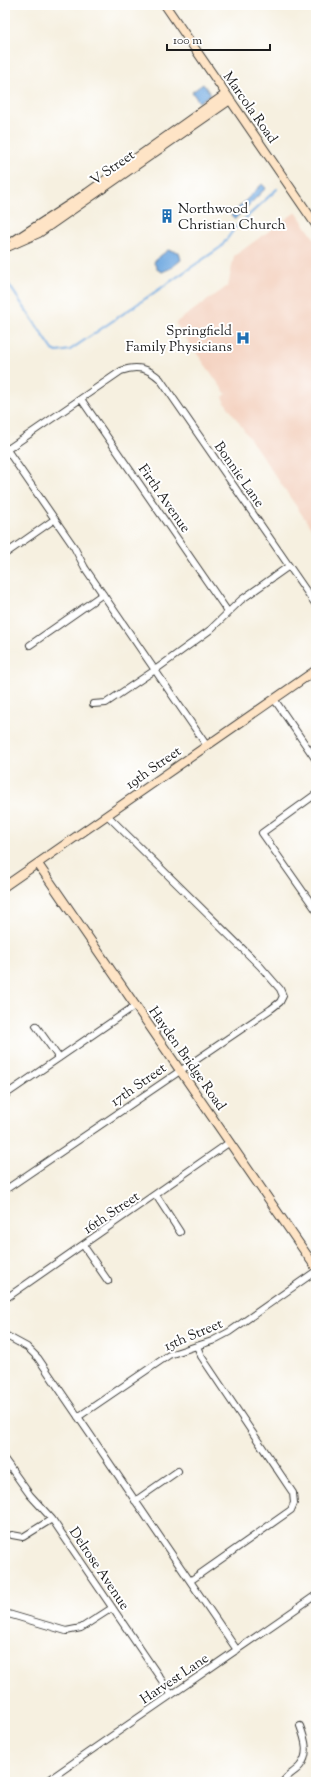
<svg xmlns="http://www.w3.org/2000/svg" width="321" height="1787" font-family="'Sorts Mill Goudy',serif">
	<rect width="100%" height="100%" fill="#fff"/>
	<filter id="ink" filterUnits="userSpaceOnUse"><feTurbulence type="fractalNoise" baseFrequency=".025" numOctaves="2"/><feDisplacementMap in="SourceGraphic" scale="8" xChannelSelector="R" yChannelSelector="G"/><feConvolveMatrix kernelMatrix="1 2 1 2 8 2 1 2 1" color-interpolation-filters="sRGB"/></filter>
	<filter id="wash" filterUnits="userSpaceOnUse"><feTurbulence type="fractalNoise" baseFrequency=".012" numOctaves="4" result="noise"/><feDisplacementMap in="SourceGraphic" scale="16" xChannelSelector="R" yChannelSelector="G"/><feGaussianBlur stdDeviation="0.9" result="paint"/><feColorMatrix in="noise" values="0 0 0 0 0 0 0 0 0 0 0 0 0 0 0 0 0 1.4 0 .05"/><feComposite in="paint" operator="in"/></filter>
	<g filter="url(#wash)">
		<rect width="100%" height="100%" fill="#f6f0e0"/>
		<path fill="#f4d3c1" d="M296 212 316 241V535L222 398 226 394 175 323 228 286 234 256Z"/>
		<path fill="#72aae1" stroke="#47637e" d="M203 84 211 94 199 102 192 92Z
			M262 184 266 188 235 219 231 215Z
			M168 250 179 252 181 260 171 268 162 272 158 270 154 263 155 260Z"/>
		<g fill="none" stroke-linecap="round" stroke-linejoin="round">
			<path stroke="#72aae1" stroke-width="2" d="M5 279 53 350 57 352 70 350 221 247 235 228 277 189"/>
		</g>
	</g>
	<g filter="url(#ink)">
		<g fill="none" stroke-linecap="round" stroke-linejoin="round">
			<defs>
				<path id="street" d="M81 399 228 612
					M5 447 74 547 85 568 207 746
					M5 451 121 371C137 365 148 368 160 379L316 605
					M5 554 55 519
					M30 645 103 594
					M274 699 316 760
					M93 704 106 703 155 670 210 630 241 600 289 566
					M316 794 262 833 316 910
					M36 1026 59 1058
					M5 1095 136 1005
					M5 1190 271 1009 280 1002 283 996 280 989 260 966 107 815
					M156 1195 180 1232
					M83 1245 108 1281
					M5 1299 230 1142
					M5 1335 27 1347 38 1358 237 1650
					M78 1417 169 1355 212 1341 229 1332 316 1271
					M5 1460 30 1495 52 1519 171 1694
					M135 1501 178 1471
					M12 1535 23 1537 52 1519
					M190 1581 291 1510 294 1503 293 1493 201 1356 197 1346
					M5 1613 66 1631 81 1628 112 1608
					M46 1782C135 1719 226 1658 316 1595
					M283 1782C287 1775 295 1772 300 1766 310 1754 305 1739 300 1726"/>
				<path id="secondary" d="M165 5 316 225
					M15 240 87 193 226 94
					M5 248 39 233 230 100
					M38 864 316 1268
					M5 886 316 670"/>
			</defs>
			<use href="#street" stroke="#3d3c39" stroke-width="8"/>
			<use href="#secondary" stroke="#3d3c39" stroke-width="10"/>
			<use href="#street" stroke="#fff" stroke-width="6"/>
			<use href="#secondary" stroke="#fee4c6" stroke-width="8"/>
		</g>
	</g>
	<defs>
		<symbol id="building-bare" viewBox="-9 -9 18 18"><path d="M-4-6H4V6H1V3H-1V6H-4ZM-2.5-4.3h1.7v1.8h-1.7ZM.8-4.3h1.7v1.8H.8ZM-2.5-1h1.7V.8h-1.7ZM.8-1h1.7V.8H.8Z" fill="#1f6fb2" stroke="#fff" stroke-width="2.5" paint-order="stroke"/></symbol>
		<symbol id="hospital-bare" viewBox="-9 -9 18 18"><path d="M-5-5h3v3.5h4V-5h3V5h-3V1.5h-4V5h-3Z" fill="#1f6fb2" stroke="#fff" stroke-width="2.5" paint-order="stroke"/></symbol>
	</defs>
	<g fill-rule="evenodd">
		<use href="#building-bare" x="157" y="206" width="20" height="20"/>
		<use href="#hospital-bare" x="233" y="328" width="20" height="20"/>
	</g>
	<g text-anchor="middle" stroke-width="4" stroke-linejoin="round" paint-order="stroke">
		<g font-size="14" fill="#1c1c1c" stroke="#fff">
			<text transform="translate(251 107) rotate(55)" y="5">Marcola Road</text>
			<text transform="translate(112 167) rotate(-35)" y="5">V Street</text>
			<text transform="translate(240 474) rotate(55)" y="5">Bonnie Lane</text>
			<text transform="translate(165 498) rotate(55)" y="5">Firth Avenue</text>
			<text transform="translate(153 767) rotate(-35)" y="5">19th Street</text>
			<text transform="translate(188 1058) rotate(55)" y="5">Hayden Bridge Road</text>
			<text transform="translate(138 1084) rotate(-35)" y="5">17th Street</text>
			<text transform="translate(111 1212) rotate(-34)" y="5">16th Street</text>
			<text transform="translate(193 1334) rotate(-23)" y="5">15th Street</text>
			<text transform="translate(100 1568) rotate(56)" y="5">Delrose Avenue</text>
			<text transform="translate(174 1678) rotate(-34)" y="5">Harvest Lane</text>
		</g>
		<g font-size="14" fill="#1c1c1c" stroke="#fff" text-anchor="start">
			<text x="178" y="213">Northwood<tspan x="178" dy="16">Christian Church</tspan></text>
			<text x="232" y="335" text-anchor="end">Springfield<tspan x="232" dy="16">Family Physicians</tspan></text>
		</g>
	</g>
	<rect width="321" height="1787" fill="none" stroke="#fff" stroke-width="20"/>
	<path d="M167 44v6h103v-6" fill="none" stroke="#1c1c1c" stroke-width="2"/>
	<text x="173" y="44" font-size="12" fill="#1c1c1c" stroke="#ffffff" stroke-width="3" paint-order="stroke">100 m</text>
</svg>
